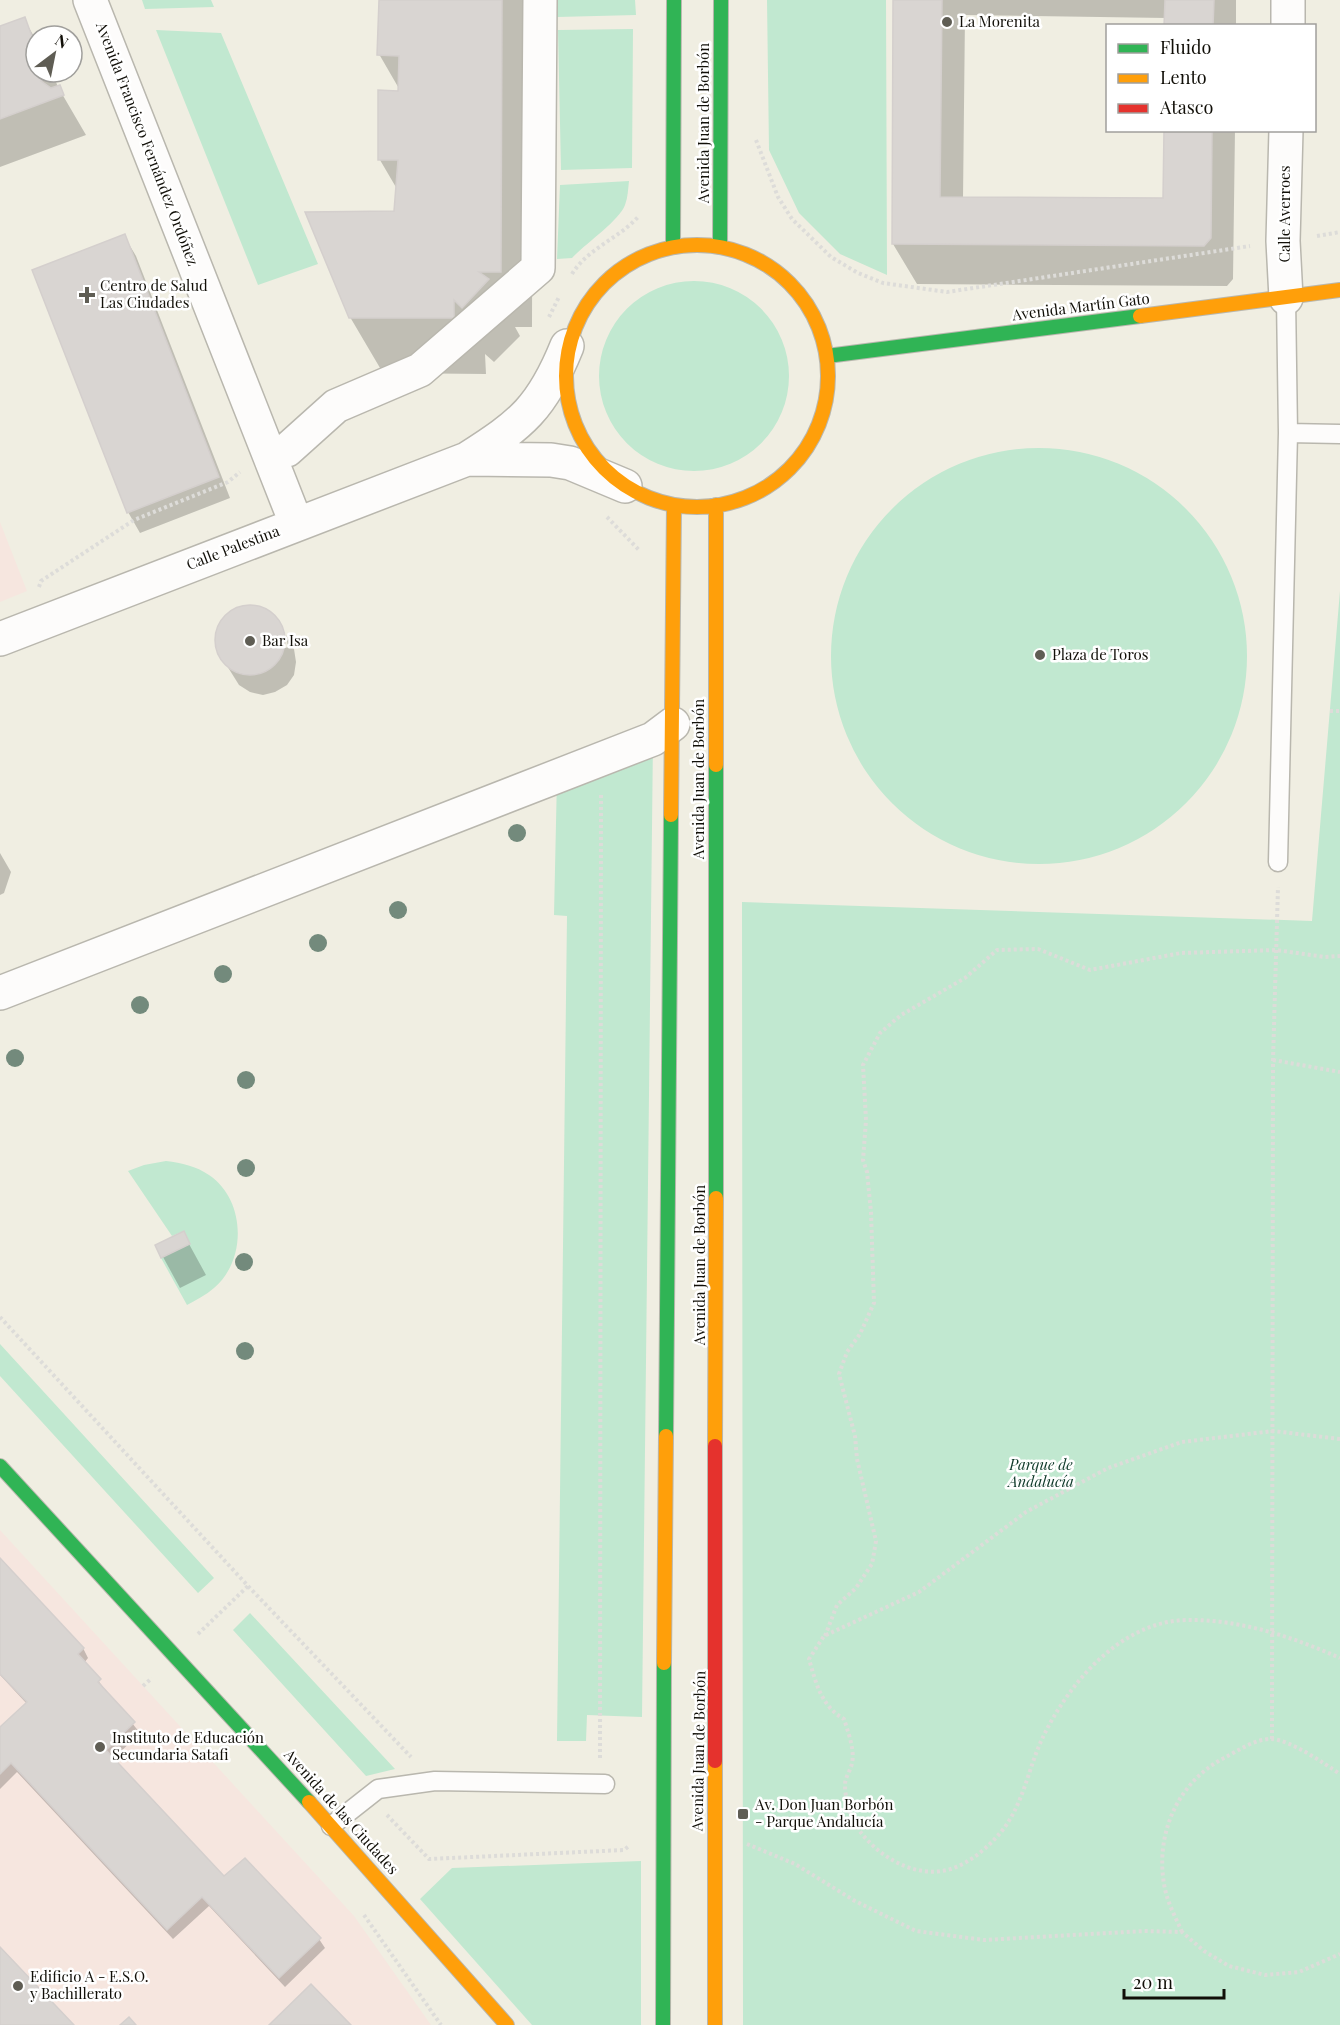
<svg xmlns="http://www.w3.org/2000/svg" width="1340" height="2025" font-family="'Playfair Display',serif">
	<rect width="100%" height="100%" fill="#f0eee2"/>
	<path fill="#f6e6df" d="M0 522 27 591 0 602Z
		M0 1530 354 1916 431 2025H0Z"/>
	<path fill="#c1e8d0" d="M142 0H211L214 7 145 9Z
		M557 0H635L636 15 557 17Z
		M767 0H886L887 275 840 254 799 213 769 150Z
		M633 29 632 168 561 170 558 30Z
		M156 30 221 33 318 264 258 285Z
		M629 181C628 189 628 197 625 205 619 221 586 243 572 258L557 259 560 185Z
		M599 376a95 95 0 1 1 190 0a95 95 0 1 1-190 0Z
		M831 656a208 208 0 1 1 416 0a208 208 0 1 1-416 0Z
		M1340 591V2025H743L742 902 1312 921Z
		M653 739 642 1717 587 1715 586 1741H557L567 916 554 915 557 777Z
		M166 1161C182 1163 196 1166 209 1175 246 1200 247 1260 214 1288 206 1295 196 1300 187 1305L161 1258 190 1244 184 1231 172 1236 128 1171 144 1165Z
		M0 1344 214 1578 198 1593 0 1376Z
		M250 1613 395 1769 366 1776 233 1630Z
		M641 1861V2025H532L420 1899 452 1868Z"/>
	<path fill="#0003" d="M380 0H533L532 327H515L520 336 494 362 485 354 486 374 383 373 350 317 395 213 397 189 380 160 401 92 379 54Z
		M895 0H1236V26H1166V18L965 15 963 199 1165 200V130H1235L1233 279 1227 286 917 284 893 244Z
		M24 19 36 40V72H52L58 87 86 135 0 167V28Z
		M124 236 136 256 230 498 140 533 128 512Z
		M249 606 262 608 274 616 284 632 282 630 285 648 288 647 286 635 294 649 296 662 294 675 287 685 275 692 263 695 250 692 239 685 219 653 216 640 218 628 225 617 235 609Z
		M0 853 11 872 4 893 0 895Z
		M183 1233 206 1275 180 1288 157 1246Z
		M0 1560 83 1648 88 1658 84 1663 140 1733 113 1759 224 1878 319 1939 325 1948 285 1987 209 1906 173 1939 17 1772 0 1789V1729L27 1704 0 1675Z"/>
	<path fill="#d9d5d2" stroke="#d4cfcd" stroke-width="1.5" d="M379 0H502L501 272H479L489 279 462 308 454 300V318H349L305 212 394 211 398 160H378V90L398 91 399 56 377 55Z
		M893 0H942L940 197 1163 198 1164 130H1212L1211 238 1204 246 892 244Z
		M1165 0H1214L1213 26H1164Z
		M25 17 36 48V72H45L47 78 41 81 51 88 60 85 64 95 0 119V26Z
		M125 234 219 477 127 513 32 270Z
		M215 640a35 35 0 1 1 70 0a35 35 0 1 1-70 0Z
		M184 1231 190 1244 161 1258 155 1245Z
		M0 1558 84 1648 78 1654 101 1679 98 1682 135 1722 106 1750 224 1876 245 1858 321 1938 279 1978 202 1897 167 1930 11 1763 0 1774V1727L27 1702 0 1674Z
		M0 1947 74 2025H0Z
		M311 1984 351 2025H269Z
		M129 2017 136 2025H120Z"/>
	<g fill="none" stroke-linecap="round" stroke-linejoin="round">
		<defs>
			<path id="lane" d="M1288 433 1340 434
				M1278 862 1288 433 1286 298
				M331 1826 378 1789 435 1781 605 1784"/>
			<path id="street" d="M90 0 296 523
				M1288 26V0
				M1286 130 1283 241 1286 298
				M287 450 336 406 420 370 538 268 540 0
				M467 459 551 460 570 463 625 486
				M0 639 467 459C522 424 542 408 567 346
				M0 993 653 739 673 724"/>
			<path id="fast" d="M673 245 674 0
				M720 246 721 0
				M827 356 1140 316
				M716 1198V765
				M666 1436 671 815
				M0 1466 309 1802
				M663 2025 664 1663"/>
			<path id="slow" d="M566 376a131 131 0 1 1 262 0a131 131 0 1 1-262 0Z
				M1140 316 1340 290
				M716 765V505
				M671 815 674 505
				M715 1446 716 1198
				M664 1663 666 1436
				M309 1802 507 2025
				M715 2025V1761"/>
			<path id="jam" d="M715 1761V1446"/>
		</defs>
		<use href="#lane" stroke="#b9b7ae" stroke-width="21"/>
		<use href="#street" stroke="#b9b7ae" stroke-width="36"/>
		<use href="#fast" stroke="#b9b7ae" stroke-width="16"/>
		<use href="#slow" stroke="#b9b7ae" stroke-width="16"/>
		<use href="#jam" stroke="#b9b7ae" stroke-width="16"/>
		<path stroke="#dddcd9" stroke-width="4" stroke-dasharray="3 3" stroke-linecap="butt" d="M756 140 778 197 792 219 831 257 858 273 883 283 947 292 1250 246
			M1317 236 1340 232
			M572 274C588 248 618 239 638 217
			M549 317 559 297
			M607 517 639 550
			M39 587 41 581 134 520 228 482 240 472
			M1330 711H1340
			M1273 1060 1340 1072
			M0 1317 248 1586 411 1757
			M1340 1439 1273 1431 1182 1442 1108 1468 1026 1512 919 1592 824 1636 809 1659C816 1683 821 1706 844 1719 848 1732 855 1750 852 1763 851 1770 845 1777 845 1785 845 1796 849 1815 855 1824 872 1852 908 1876 942 1871 964 1868 987 1849 1001 1832 1024 1804 1028 1768 1043 1737 1069 1683 1121 1621 1187 1620 1239 1619 1293 1637 1340 1658
			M198 1634 248 1586
			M825 1636 837 1605 856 1588 872 1564 876 1541 857 1459 855 1436 839 1374 847 1352 860 1334 874 1303 871 1212 867 1172 863 1160 866 1120 863 1065 880 1033 901 1015 965 978 997 950 1038 949 1090 970 1181 953 1276 950 1325 957 1340 956
			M143 1686 152 1678
			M1272 1739 1273 1060 1278 887
			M600 1758 601 793
			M387 1815 429 1859 624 1850 629 1846
			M747 1844 795 1864 855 1901 916 1931 984 1940 1144 1931 1182 1932 1204 1951 1229 1966 1265 1975 1299 1972 1340 1954
			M364 1915 441 2025
			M1182 1932C1176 1918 1168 1904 1165 1889 1154 1837 1176 1783 1224 1758 1238 1751 1254 1739 1271 1739 1289 1739 1325 1764 1340 1774"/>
		<use href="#lane" stroke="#fdfcfb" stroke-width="18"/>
		<use href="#street" stroke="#fdfcfb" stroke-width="33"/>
		<use href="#fast" stroke="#30b455" stroke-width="14"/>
		<use href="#slow" stroke="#ff9f0a" stroke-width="14"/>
		<use href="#jam" stroke="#e5322d" stroke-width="14"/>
	</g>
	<g fill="#738a7c">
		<circle cx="517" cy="833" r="9"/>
		<circle cx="398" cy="910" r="9"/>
		<circle cx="318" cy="943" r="9"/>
		<circle cx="223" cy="974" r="9"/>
		<circle cx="140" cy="1005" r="9"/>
		<circle cx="15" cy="1058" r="9"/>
		<circle cx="246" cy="1080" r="9"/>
		<circle cx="246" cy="1168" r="9"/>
		<circle cx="244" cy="1262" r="9"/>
		<circle cx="245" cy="1351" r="9"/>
	</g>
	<g fill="#5f5d54" stroke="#fff" stroke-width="2">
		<circle cx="947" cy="22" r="6"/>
		<path d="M84 286h6v6h6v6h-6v6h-6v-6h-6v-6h6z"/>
		<circle cx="250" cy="641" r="6"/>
		<circle cx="1040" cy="655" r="6"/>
		<circle cx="100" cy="1747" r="6"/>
		<rect x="737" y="1808" width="12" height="12" rx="3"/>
		<circle cx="18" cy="1986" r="6"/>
	</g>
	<g text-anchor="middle" stroke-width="5" stroke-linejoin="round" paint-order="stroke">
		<g font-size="15" fill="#110f08" stroke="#fff" text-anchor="start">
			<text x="959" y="27">La Morenita</text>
			<text x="100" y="291">Centro de Salud<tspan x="100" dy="17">Las Ciudades</tspan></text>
			<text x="262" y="646">Bar Isa</text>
			<text x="1052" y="660">Plaza de Toros</text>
			<text x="112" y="1743">Instituto de Educación<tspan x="112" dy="17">Secundaria Satafi</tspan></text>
			<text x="755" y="1810">Av. Don Juan Borbón<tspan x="755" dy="17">- Parque Andalucía</tspan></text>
			<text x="30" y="1982">Edificio A - E.S.O.<tspan x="30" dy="17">y Bachillerato</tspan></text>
		</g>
		<g font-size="15" fill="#110f08" stroke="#fff">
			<text transform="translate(704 123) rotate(-90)" y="5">Avenida Juan de Borbón</text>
			<text transform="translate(147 144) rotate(69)" y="5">Avenida Francisco Fernández Ordóñez</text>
			<text transform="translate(1285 214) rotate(-90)" y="5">Calle Averroes</text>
			<text transform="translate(1081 307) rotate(-7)" y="5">Avenida Martín Gato</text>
			<text transform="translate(233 548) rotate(-21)" y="5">Calle Palestina</text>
			<text transform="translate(699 779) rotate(-90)" y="5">Avenida Juan de Borbón</text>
			<text transform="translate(700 1265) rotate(-90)" y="5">Avenida Juan de Borbón</text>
			<text transform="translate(699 1751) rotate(-89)" y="5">Avenida Juan de Borbón</text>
			<text transform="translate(341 1812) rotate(48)" y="5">Avenida de las Ciudades</text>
		</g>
		<g font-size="15" font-style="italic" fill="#0d3828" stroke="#fff">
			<text x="1041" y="1470">Parque de<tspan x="1041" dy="17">Andalucía</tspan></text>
		</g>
	</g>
	<rect x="1106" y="24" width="210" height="108" fill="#ffffff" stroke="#a09f9c" stroke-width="1.5"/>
	<rect x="1118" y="44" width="30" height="9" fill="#30b455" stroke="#a09f9c" stroke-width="1.5"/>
	<text x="1160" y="54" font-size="18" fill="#110f08">Fluido</text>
	<rect x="1118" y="74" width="30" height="9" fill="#ff9f0a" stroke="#a09f9c" stroke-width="1.5"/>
	<text x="1160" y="84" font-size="18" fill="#110f08">Lento</text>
	<rect x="1118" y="104" width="30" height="9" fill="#e5322d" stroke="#a09f9c" stroke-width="1.5"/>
	<text x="1160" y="114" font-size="18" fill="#110f08">Atasco</text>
	<g transform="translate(54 54) rotate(32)"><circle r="28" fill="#ffffff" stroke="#a09f9c" stroke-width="1.5"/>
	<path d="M0-4.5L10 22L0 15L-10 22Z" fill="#5f5d54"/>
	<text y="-9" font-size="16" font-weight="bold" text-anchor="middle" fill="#110f08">N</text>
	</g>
	<path d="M1124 1989v9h100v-9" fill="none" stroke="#110f08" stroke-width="3"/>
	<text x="1133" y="1989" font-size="18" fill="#110f08" stroke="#ffffff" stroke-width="4.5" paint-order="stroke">20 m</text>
</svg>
